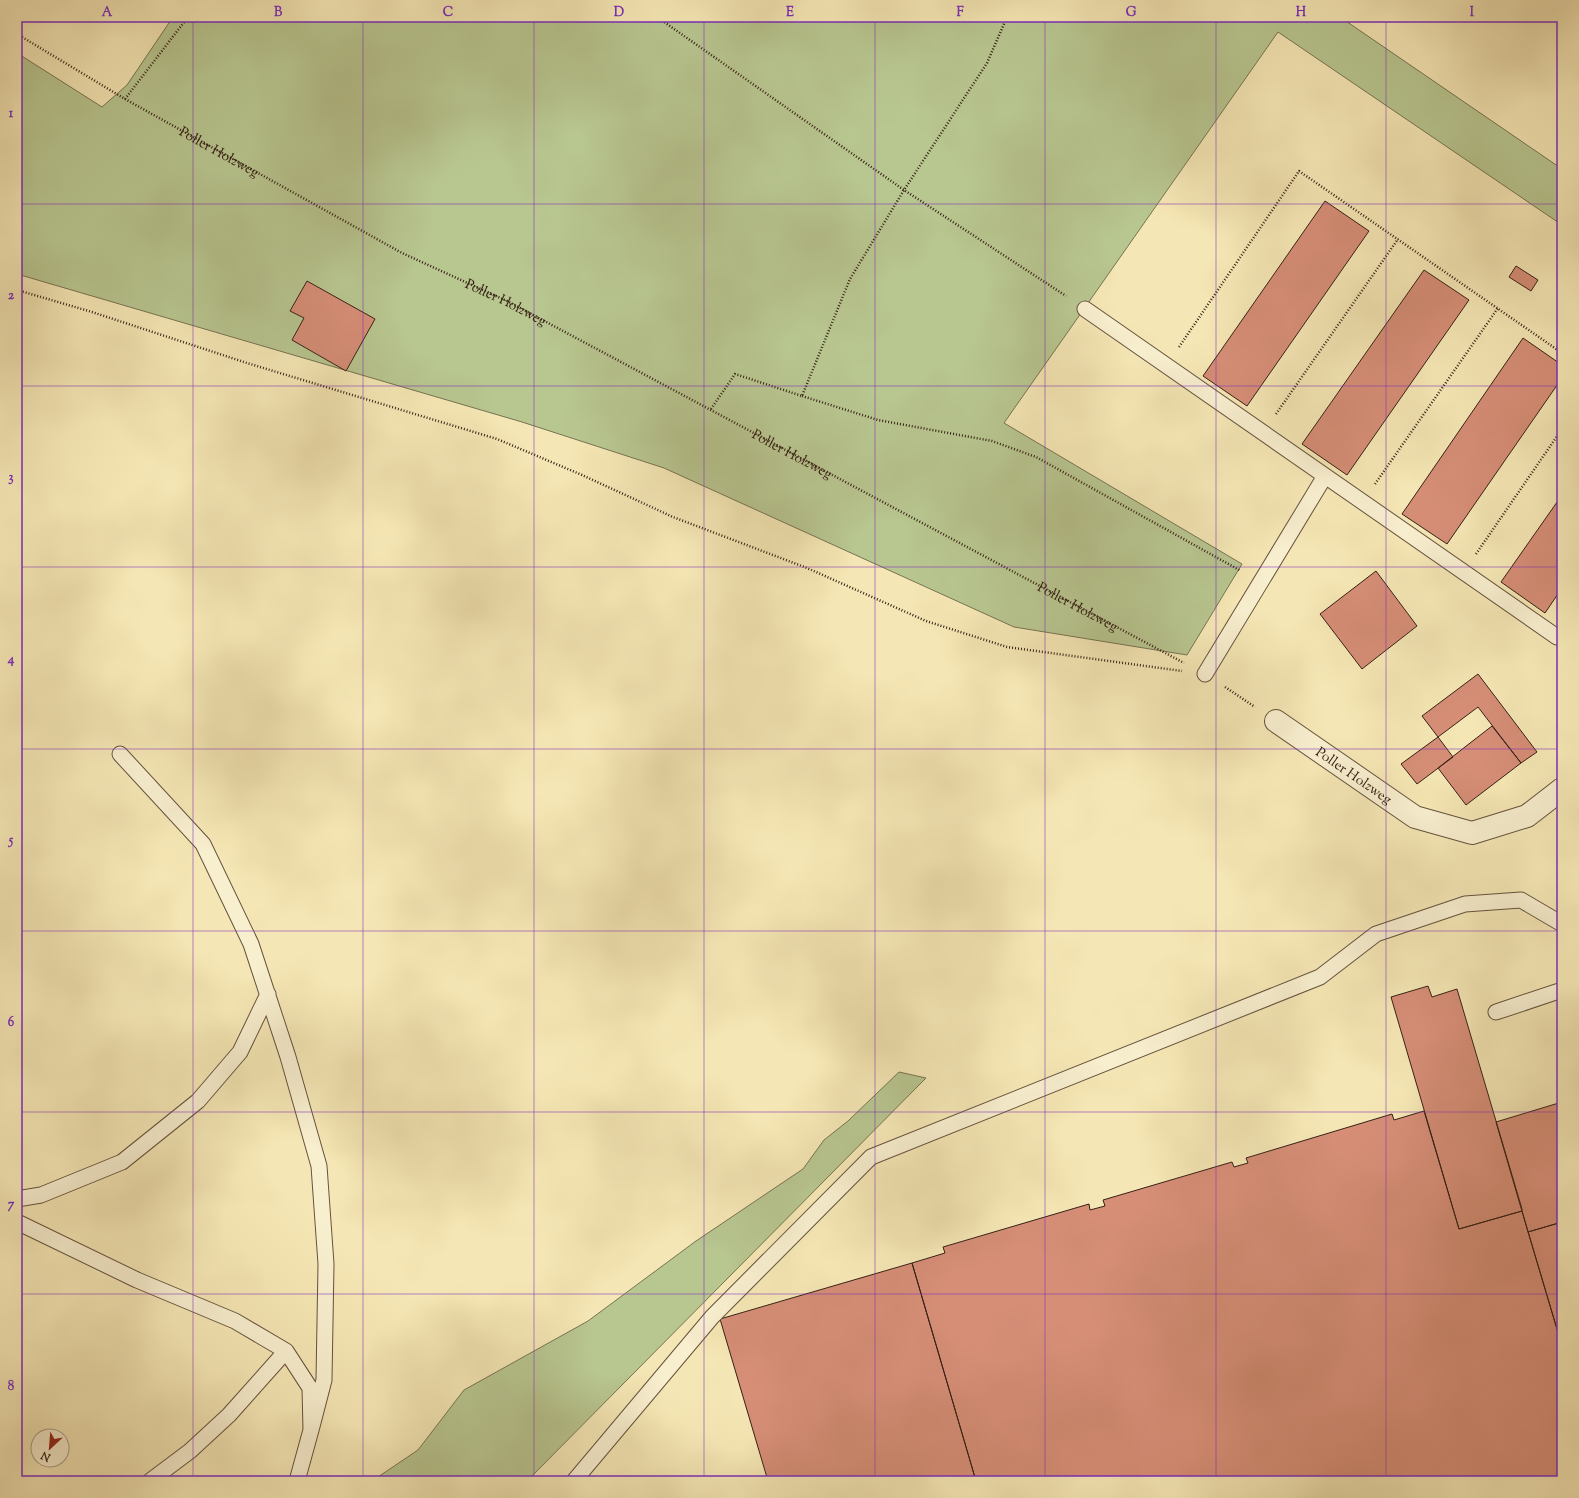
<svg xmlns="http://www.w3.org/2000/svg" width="1579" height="1498" font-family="'Sorts Mill Goudy',serif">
	<rect width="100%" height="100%" fill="#f5e7b5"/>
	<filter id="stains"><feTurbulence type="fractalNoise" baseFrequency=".005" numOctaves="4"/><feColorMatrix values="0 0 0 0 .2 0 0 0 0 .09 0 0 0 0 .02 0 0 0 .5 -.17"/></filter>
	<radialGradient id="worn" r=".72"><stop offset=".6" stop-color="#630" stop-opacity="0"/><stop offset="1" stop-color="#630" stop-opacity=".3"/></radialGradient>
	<path fill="#b8c690" stroke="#777352" d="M173 17H1340L1562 169V225L1278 32 1004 423 1242 564 1187 655 1014 627 664 468 522 422 17 274V53L102 107 127 85Z
		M899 1072 926 1078 527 1481H372L418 1450 464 1390 588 1321 696 1241 803 1169 824 1140 848 1121Z"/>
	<path fill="#d68e77" stroke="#362015" d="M1325 201 1369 231 1247 406 1203 376Z
		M1516 266 1538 280 1531 291 1509 277Z
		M1424 270 1469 300 1347 475 1302 444Z
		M307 281 375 319 346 371 292 340 304 318 290 311Z
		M1523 338 1562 365V378L1447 544 1402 514Z
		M1562 495V588L1545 613 1501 582Z
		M1376 571 1417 626 1362 669 1320 614Z
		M1478 674 1537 752 1521 763 1478 707 1438 737 1422 716Z
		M1492 726 1521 763 1466 805 1438 768Z
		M1438 737 1453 757 1417 784 1401 764Z
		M1428 986 1432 997 1457 989 1522 1209V1211L1459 1229 1391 997Z
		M1562 1102V1222L1528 1232 1496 1122Z
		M1424 1111 1459 1229 1522 1211 1562 1346V1481H976L912 1263 945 1253 943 1247 1089 1204 1090 1210 1105 1206 1103 1200 1232 1162 1234 1167 1248 1163 1246 1158 1392 1114 1394 1120Z
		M1562 1222V1346L1528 1232Z
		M912 1263 976 1481H768L720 1319Z"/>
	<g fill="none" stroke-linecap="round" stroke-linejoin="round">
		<defs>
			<path id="lane" d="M1085 309 1557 637
				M1205 674 1325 476
				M120 754 203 844 251 944 288 1057 319 1166 326 1264 324 1380 311 1430
				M1496 1012 1562 990
				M17 1199 41 1195 122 1162 198 1101 240 1052 268 994
				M17 1222 137 1280 235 1321 286 1351 310 1388 311 1430 297 1481
				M150 1481 190 1451 229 1415 286 1351
				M574 1481 712 1317 871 1157 1320 977 1376 934 1465 904 1521 900 1562 924"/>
			<g id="street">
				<path id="s2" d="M1276 721 1415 817 1472 833 1527 816 1562 789"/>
			</g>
		</defs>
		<use href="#lane" stroke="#66523d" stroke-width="17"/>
		<use href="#street" stroke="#66523d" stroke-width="24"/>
		<g stroke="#362015" stroke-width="2.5" stroke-dasharray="1 2" stroke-linecap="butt">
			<path d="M657 17 904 190 1066 296"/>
			<path id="s1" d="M17 34 125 99 402 253 507 301 1184 663"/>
			<path d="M125 99 188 17"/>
			<path d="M17 290 92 312 247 363 497 439 582 475 673 517 807 568 926 621 1007 647 1182 671"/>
			<path d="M1179 347 1299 171 1562 353"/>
			<path d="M802 396 878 420 992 441 1036 457 1241 571"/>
			<path d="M711 409 735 374 802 396 850 279 904 190 987 63 1007 17"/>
			<path d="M1276 414 1398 239"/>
			<path d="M1375 484 1498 308"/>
			<path d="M1476 554 1562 429"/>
			<path d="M1225 687 1255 707"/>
		</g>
		<use href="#lane" stroke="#f8efcf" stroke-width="15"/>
		<use href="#street" stroke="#f8efcf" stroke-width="22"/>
	</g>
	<path fill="none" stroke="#7b2cbf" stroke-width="1" stroke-opacity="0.55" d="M193 17V1481M363 17V1481M534 17V1481M704 17V1481M875 17V1481M1045 17V1481M1216 17V1481M1386 17V1481M17 204H1562M17 386H1562M17 567H1562M17 749H1562M17 931H1562M17 1112H1562M17 1294H1562"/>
	<g text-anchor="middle" stroke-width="3" stroke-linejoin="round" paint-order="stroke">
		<g font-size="14" fill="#362015" stroke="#f8efcf">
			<text dy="5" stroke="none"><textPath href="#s1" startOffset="234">Poller Holzweg</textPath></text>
			<text dy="5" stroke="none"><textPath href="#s1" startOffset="558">Poller Holzweg</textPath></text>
			<text dy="5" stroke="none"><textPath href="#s1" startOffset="882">Poller Holzweg</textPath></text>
			<text dy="5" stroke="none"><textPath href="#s1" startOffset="1206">Poller Holzweg</textPath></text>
			<text dy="5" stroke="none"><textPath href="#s2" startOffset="95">Poller Holzweg</textPath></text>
		</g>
	</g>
	<rect width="1579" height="1498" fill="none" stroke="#f5e7b5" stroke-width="44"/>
	<g transform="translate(50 1448) rotate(206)"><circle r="19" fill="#f8efcf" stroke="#aa9c85"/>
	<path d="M0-3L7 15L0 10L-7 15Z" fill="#8f2418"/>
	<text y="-6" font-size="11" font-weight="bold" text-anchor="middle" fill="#362015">N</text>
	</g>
	<rect x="22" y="22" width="1535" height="1454" fill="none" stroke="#7b2cbf" stroke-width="1.5"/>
	<g font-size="13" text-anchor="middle" font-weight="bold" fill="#7b2cbf">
		<text x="107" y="16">A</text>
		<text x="278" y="16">B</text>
		<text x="448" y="16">C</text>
		<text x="619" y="16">D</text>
		<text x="790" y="16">E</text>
		<text x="960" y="16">F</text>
		<text x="1131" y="16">G</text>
		<text x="1301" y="16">H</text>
		<text x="1472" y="16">I</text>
		<text x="11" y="117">1</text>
		<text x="11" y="299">2</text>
		<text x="11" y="481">3</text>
		<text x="11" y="663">4</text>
		<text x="11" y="844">5</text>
		<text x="11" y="1026">6</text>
		<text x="11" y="1208">7</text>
		<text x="11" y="1390">8</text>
	</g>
	<rect width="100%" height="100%" filter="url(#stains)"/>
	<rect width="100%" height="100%" fill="url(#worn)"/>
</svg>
